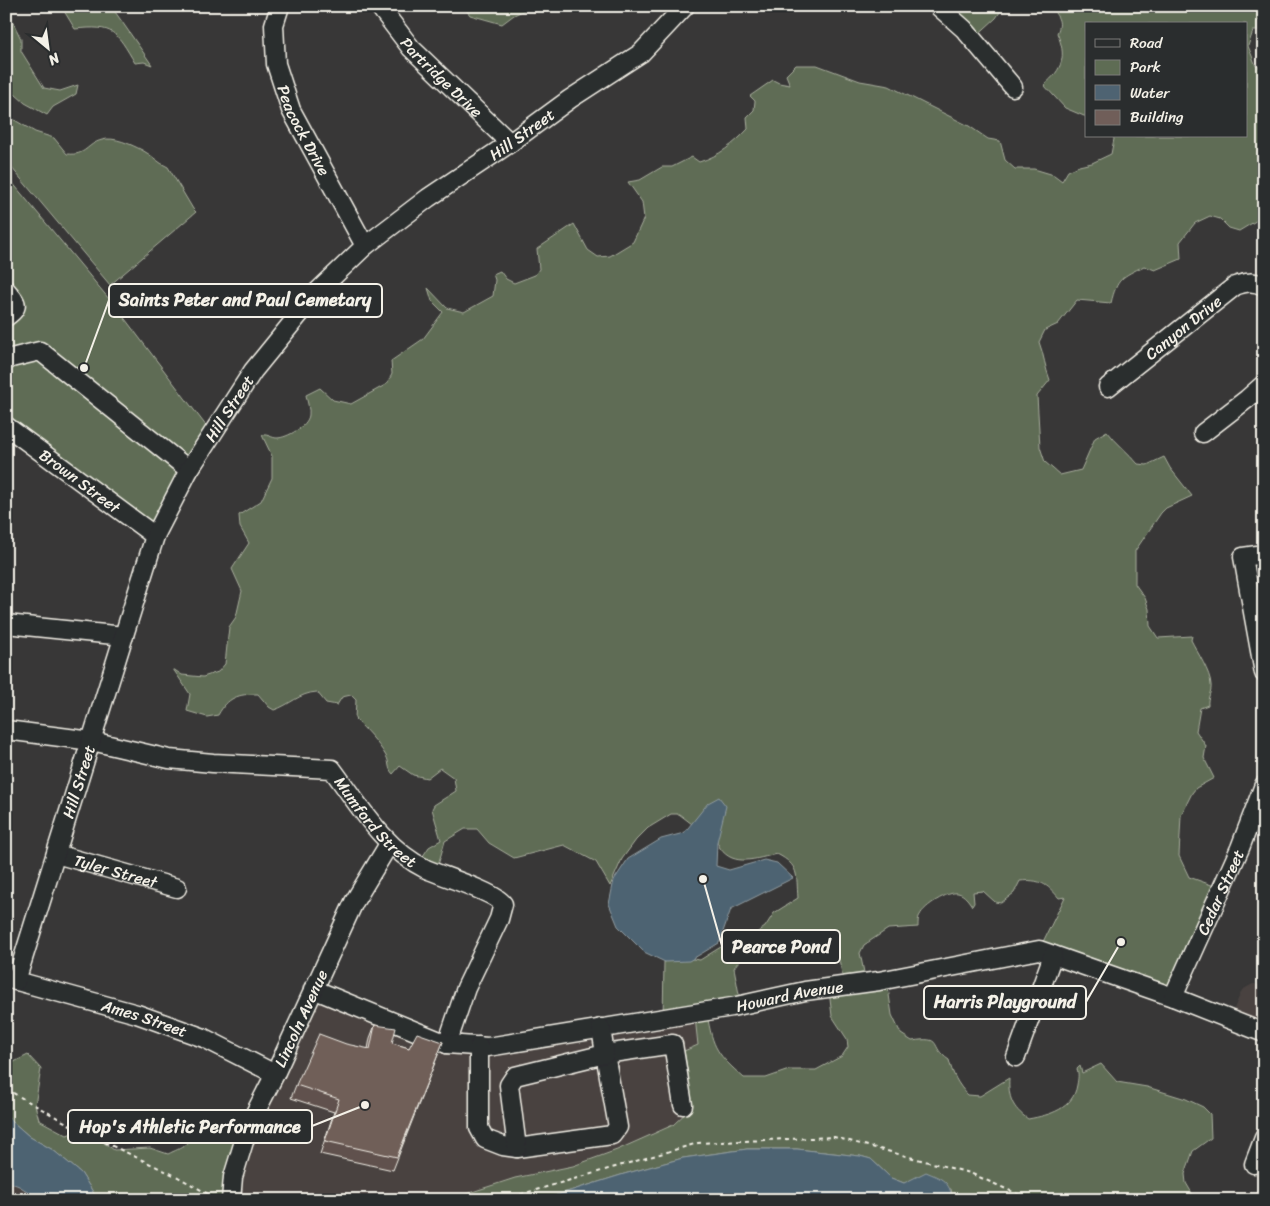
<svg xmlns="http://www.w3.org/2000/svg" width="1270" height="1206" font-family="Sriracha,sans-serif">
	<rect width="100%" height="100%" fill="#383737"/>
	<filter id="ink" filterUnits="userSpaceOnUse"><feTurbulence type="fractalNoise" baseFrequency=".02" numOctaves="2"/><feDisplacementMap in="SourceGraphic" scale="10" xChannelSelector="R" yChannelSelector="G"/><feConvolveMatrix kernelMatrix="1 2 1 2 8 2 1 2 1" color-interpolation-filters="sRGB"/></filter>
	<g filter="url(#ink)">
		<path fill="#494341" d="M1264 979V1034L1230 1018 1242 990 1253 984 1260 985Z
			M312 994 449 1046 695 1017 698 1045 684 1051 691 1109 673 1125 617 1150 573 1166 515 1178 469 1193 454 1200H232V1189Z
			M6 1181 35 1192 44 1200H6Z"/>
		<path fill="#5e6c54" stroke="#a9ae9e" fill-rule="evenodd" d="M6 6H10L9 14 21 39V51L44 88 60 91 78 85 76 94 53 107 47 115 25 103 6 86Z
			M61 6H111L152 65 144 62 135 63C116 31 114 25 75 29Z
			M463 6H533L514 15 502 24 470 15Z
			M936 6H1004L996 18 973 39Z
			M1050 6H1264V15L1257 22V31H1253L1248 46 1256 66 1264 69V216L1239 231 1229 228 1220 219 1210 216 1195 223 1180 242 1181 259 1155 270 1144 266C1122 277 1117 278 1111 303L1077 300 1058 324 1045 330 1039 342C1044 355 1045 368 1050 380L1037 396 1040 447 1045 462 1060 475 1081 470 1095 438 1107 431C1116 443 1128 452 1138 464L1147 465 1164 457 1170 468 1192 496 1166 508 1161 513 1135 551V584L1145 598 1149 609 1150 626 1158 638 1192 636 1191 640C1197 652 1211 673 1211 685 1212 692 1207 697 1208 705L1200 708 1196 731 1206 746 1204 758 1214 778 1196 788 1192 793 1181 815 1179 856 1189 877 1220 888 1173 997 1039 950 1065 897 1059 898C1047 884 1040 879 1020 881L1014 893 1001 903 995 902 983 891 973 892 974 903 972 906C969 901 964 894 958 893 948 891 924 906 920 915 918 917 918 923 918 927L888 929 864 945 860 953 866 982 887 981 892 1015 901 1034 912 1041C945 1036 928 1046 949 1060 952 1073 958 1085 968 1095L980 1096 1009 1078C1008 1097 1012 1108 1028 1119 1050 1115 1073 1109 1077 1085 1078 1079 1079 1074 1077 1069L1080 1066 1082 1073 1101 1064 1117 1082 1147 1087 1186 1099 1203 1107 1210 1114 1211 1138 1193 1151 1185 1174 1186 1183 1196 1200H953L951 1189 904 1183 891 1178 871 1159 860 1156 797 1149H747L683 1158 624 1174 541 1200H454L469 1193 515 1178 573 1166 617 1150 673 1125 690 1109 688 1074 684 1051 698 1045 695 1017 663 1019 664 962 685 958 700 960 732 940 745 941 765 927 774 913 798 898C796 874 800 866 777 854 757 858 734 868 720 848 716 841 714 832 711 825L692 824 679 814H671L648 828 636 840 622 859 610 886 596 862 564 845 514 858 489 843 477 829H465L445 841 436 872 417 865 429 847 441 840 432 809 434 805 456 791 454 778 440 768 427 778 413 775 400 766 393 774C387 768 390 762 386 756 378 742 366 730 355 719L356 700 351 695 342 697 337 705 326 703 317 692C299 693 290 705 274 710L269 707 258 694C238 694 228 697 218 715L207 717 187 711 190 694 173 669 182 675 203 677 218 672 225 664 229 627 236 617 242 591 232 569 249 543 240 527 239 515 261 501 272 478V456L262 435C268 434 272 438 277 438 287 438 308 426 309 415 310 410 307 401 306 395L320 388 333 400 351 404 387 384 392 374 391 361 423 339 443 312 432 301 428 288 447 308 464 312 493 296 495 280 493 274 500 271 506 279 514 283 535 275 539 269 537 249 574 224 588 250 598 257 610 256 633 242 644 218 642 202 628 182 640 180 662 167H672L692 157 699 162C719 156 734 144 748 129L747 117 754 110 755 101 750 96 773 80 779 83 790 85 786 75 796 65H817L860 81 889 86 969 126 988 139 1000 141 1005 160 1015 169H1034L1054 175 1062 181 1068 171 1079 166 1092 163 1111 154 1114 139 1113 136H1246V24H1086V116H1084L1065 108 1044 85C1063 69 1067 56 1057 33 1063 21 1057 16 1050 6ZM814 936C838 935 841 968 844 986L829 991 832 1016 847 1039 848 1047 842 1056 816 1070H789L766 1078H744C717 1054 713 1049 707 1014L741 1005 734 968C746 945 791 941 814 936Z
			M6 115 35 132 54 138 67 154C87 156 86 144 102 140 114 136 132 145 142 150 152 155 158 163 168 167L193 209 196 212 110 285 6 161Z
			M6 175 119 311 213 435 155 536 6 426Z
			M28 1055 41 1069 35 1105 39 1120 67 1135 91 1126 100 1140 114 1150 150 1148 168 1154C182 1147 191 1146 195 1129H205L218 1123 246 1132 232 1200H98L81 1173 53 1150 30 1137 6 1116V1064H10Z"/>
		<path fill="#4e6372" stroke="#909ca1" d="M719 797 726 806 717 842 716 866 729 870 764 860 777 863 793 878 731 909 719 943 689 961 665 962 644 952 618 926 609 904 614 880 628 859 661 839 684 833 708 803Z
			M6 1116 30 1137 53 1150 81 1173 98 1200H41L19 1186 6 1181Z
			M747 1149H797L860 1156 871 1159 891 1178 904 1183 926 1172C943 1179 949 1181 953 1200H771C749 1188 743 1193 721 1200H541L624 1174 683 1158Z"/>
		<g fill="none" stroke-linecap="round" stroke-linejoin="round">
			<defs>
				<g id="minor">
					<path id="s1" d="M280 6 274 25 276 64 291 110 365 246"/>
					<path id="s2" d="M379 6 411 48 510 143"/>
					<path d="M938 6 964 29 1013 87"/>
					<path d="M6 290C17 303 21 306 6 317"/>
					<path d="M6 361 11 358 40 351 189 470"/>
					<path id="s3" d="M1108 387 1235 286C1246 282 1253 281 1264 286"/>
					<path id="s4" d="M6 426 155 536"/>
					<path d="M1203 433 1247 399 1264 384"/>
					<path d="M1264 554 1243 557 1264 673"/>
					<path d="M6 624 124 636"/>
					<path id="s5" d="M6 730 92 741 169 759 213 763 332 769C359 805 384 849 426 869 442 876 495 892 503 904L499 919 466 988 447 1044"/>
					<path id="s6" d="M56 854 177 888"/>
					<path id="s7" d="M6 978 137 1014 204 1038 275 1074"/>
					<path id="s8" d="M16 981 155 536 189 470 253 371 319 290 365 246 428 198 510 143 570 99 641 53 685 6"/>
					<path id="s9" d="M313 989 447 1044 488 1047 732 1007 805 991 879 981 1039 950 1173 997 1264 1033"/>
					<path id="s10" d="M1173 997 1240 848 1264 785"/>
					<path d="M479 1046V1128L485 1139 503 1146 517 1148 612 1135 618 1127 605 1054 673 1044 683 1105"/>
					<path d="M1016 1057 1053 955"/>
					<path d="M517 1148 509 1085 515 1076 605 1054 601 1028"/>
					<path d="M1254 1164 1264 1138"/>
					<path id="s11" d="M231 1200 233 1177 249 1125 275 1074 354 902 389 844"/>
				</g>
			</defs>
			<use href="#minor" stroke="#f4f1e8" stroke-width="21"/>
			<path stroke="#f4f1e8" stroke-width="2" stroke-dasharray="4 4" stroke-linecap="butt" d="M6 1089 81 1131 178 1177 217 1199
				M505 1199 698 1143 834 1137 970 1173 1031 1200"/>
			<use href="#minor" stroke="#2a2d2e" stroke-width="18"/>
		</g>
		<path fill="#60514d" stroke="#f4f1e8" d="M375 1025 392 1043 409 1048 443 1042 393 1170 320 1154 334 1112 291 1098 296 1085 368 1049 370 1038Z"/>
		<path fill="#705e59" stroke="#f4f1e8" d="M375 1025 396 1028 392 1043 409 1048 417 1033 443 1042 397 1157 325 1141 339 1099 296 1085 319 1034 346 1044 370 1049Z"/>
	</g>
	<g text-anchor="middle" stroke-width="4.5" stroke-linejoin="round" paint-order="stroke">
		<g font-size="16" fill="#f4f1e8" stroke="#2a2d2e">
			<text dy="6" stroke="none"><textPath href="#s2" startOffset="95">Partridge Drive</textPath></text>
			<text dy="6" stroke="none"><textPath href="#s1" startOffset="131">Peacock Drive</textPath></text>
			<text dy="6" stroke="none"><textPath href="#s8" startOffset="1019">Hill Street</textPath></text>
			<text dy="6" stroke="none"><textPath href="#s3" startOffset="96">Canyon Drive</textPath></text>
			<text dy="6" stroke="none"><textPath href="#s8" startOffset="614">Hill Street</textPath></text>
			<text dy="6" stroke="none"><textPath href="#s4" startOffset="92">Brown Street</textPath></text>
			<text dy="6" stroke="none"><textPath href="#s8" startOffset="209">Hill Street</textPath></text>
			<text dy="6" stroke="none"><textPath href="#s5" startOffset="398">Mumford Street</textPath></text>
			<text dy="6" stroke="none"><textPath href="#s6" startOffset="62">Tyler Street</textPath></text>
			<text dy="6" stroke="none"><textPath href="#s10" startOffset="115">Cedar Street</textPath></text>
			<text dy="6" stroke="none"><textPath href="#s9" startOffset="492">Howard Avenue</textPath></text>
			<text dy="6" stroke="none"><textPath href="#s7" startOffset="144">Ames Street</textPath></text>
			<text dy="6" stroke="none"><textPath href="#s11" startOffset="196">Lincoln Avenue</textPath></text>
		</g>
	</g>
	<path fill="none" stroke="#f4f1e8" stroke-width="2" d="M84 368L109 300M703 879L722 946M1121 942L1086 1002M365 1105L312 1126"/>
	<g fill="#f4f1e8" stroke="#2a2d2e" stroke-width="2">
		<circle cx="84" cy="368" r="5"/>
		<circle cx="703" cy="879" r="5"/>
		<circle cx="1121" cy="942" r="5"/>
		<circle cx="365" cy="1105" r="5"/>
	</g>
	<g fill="#2a2d2e" stroke="#f4f1e8" stroke-width="2">
		<rect x="109" y="284" width="273" height="33" rx="5"/>
		<rect x="722" y="930" width="118" height="33" rx="5"/>
		<rect x="924" y="986" width="162" height="33" rx="5"/>
		<rect x="68" y="1110" width="244" height="33" rx="5"/>
	</g>
	<g font-size="18" text-anchor="middle" font-weight="bold" fill="#f4f1e8">
		<text x="245" y="306">Saints Peter and Paul Cemetary</text>
		<text x="781" y="953">Pearce Pond</text>
		<text x="1005" y="1008">Harris Playground</text>
		<text x="190" y="1133">Hop's Athletic Performance</text>
	</g>
	<rect width="1270" height="1206" fill="none" stroke="#2a2d2e" stroke-width="25"/>
	<rect x="12" y="12" width="1245" height="1181" fill="none" stroke="#f4f1e8" stroke-width="2" filter="url(#ink)"/>
	<rect x="1085" y="22" width="162" height="115" fill="#2a2d2e" stroke="#7b7b78"/>
	<rect x="1095" y="39" width="25" height="8" fill="#2a2d2e" stroke="#7b7b78"/>
	<text x="1130" y="48" font-size="15" fill="#f4f1e8">Road</text>
	<rect x="1095" y="60" width="25" height="15" fill="#5e6c54" stroke="#7b7b78"/>
	<text x="1130" y="72" font-size="15" fill="#f4f1e8">Park</text>
	<rect x="1095" y="85" width="25" height="15" fill="#4e6372" stroke="#7b7b78"/>
	<text x="1130" y="98" font-size="15" fill="#f4f1e8">Water</text>
	<rect x="1095" y="110" width="25" height="15" fill="#705e59" stroke="#7b7b78"/>
	<text x="1130" y="122" font-size="15" fill="#f4f1e8">Building</text>
	<g transform="translate(48 48) rotate(151)" stroke="#2a2d2e" stroke-width="4" paint-order="stroke">
	<path d="M0-4L9 19L0 12L-9 19Z" fill="#f4f1e8"/>
	<text y="-8" font-size="14" font-weight="bold" text-anchor="middle" fill="#f4f1e8">N</text>
	</g>
</svg>
